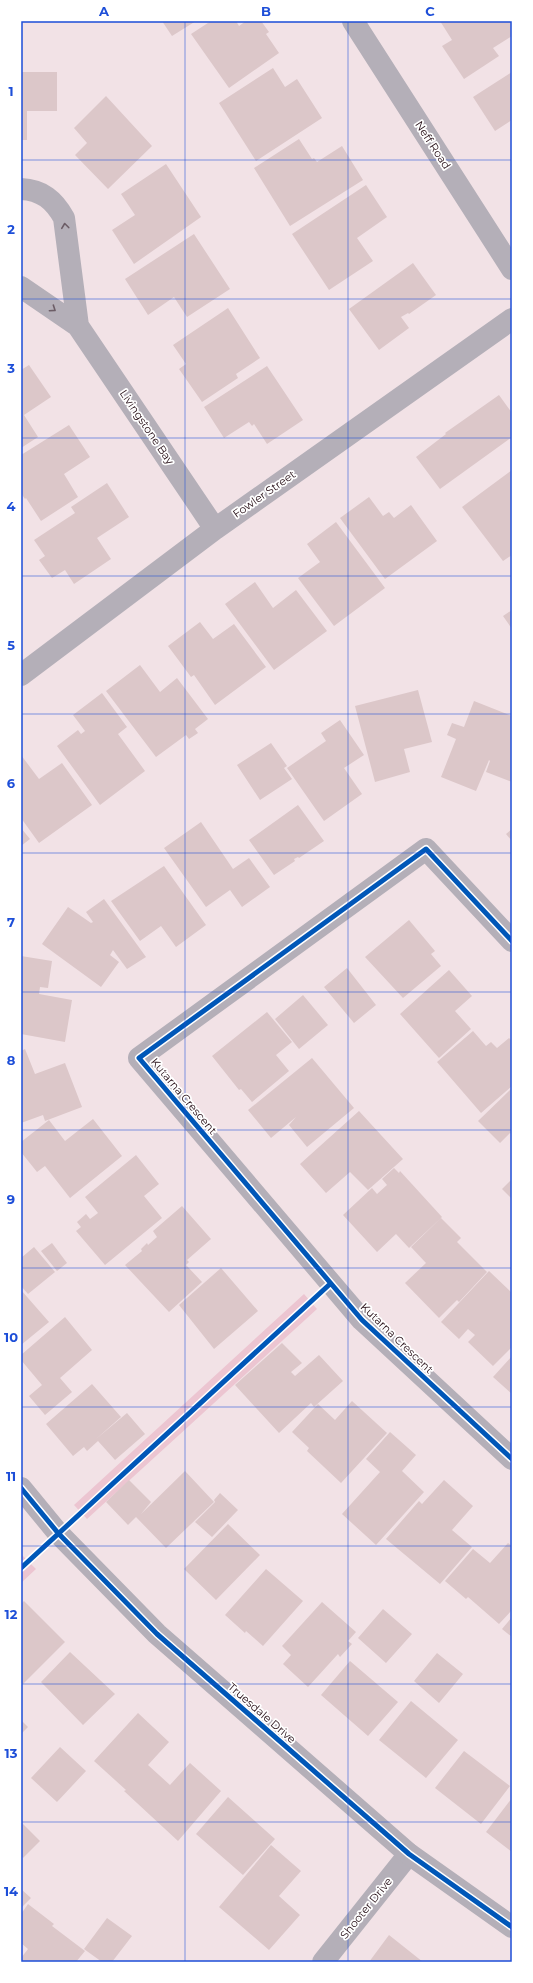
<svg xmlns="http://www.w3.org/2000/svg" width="533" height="1983" font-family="Montserrat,sans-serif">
	<rect width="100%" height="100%" fill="#f2e2e6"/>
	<path fill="#ecc5d1" d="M304 1294 317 1309 87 1519 74 1505Z
		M22 1555 36 1569 21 1583V1556Z"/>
	<path fill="#dcc7c9" d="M162 21H196L172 36Z
		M211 21H236L239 26 246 21H261L269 32 266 34 279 53 229 88 191 34Z
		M440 21H511L512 36 493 48 499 56 464 79 442 46 452 40Z
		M273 68 285 87 297 79 322 118 256 161 219 103Z
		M21 72H57V111H27V140H21Z
		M512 72V120L495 131 473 97Z
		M106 96 152 146 108 189 75 155 87 143 74 128Z
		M299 139 312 159 314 158 317 162 342 146 363 180 290 226 254 168Z
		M166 164 201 217 134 264 112 230 135 215 121 194Z
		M366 185 387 217 357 238 373 261 329 290 292 234Z
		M194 234 230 289 187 317 174 297 148 315 125 279Z
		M413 263 436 295 409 314 408 313 401 317 409 328 379 350 349 309Z
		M228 308 260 358 236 374 238 378 202 402 179 369 186 364 173 345Z
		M29 365 51 397 24 415 38 437 21 448V370Z
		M267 366 303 420 267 444 254 424 252 426 249 422 224 438 204 407Z
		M499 395 512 413V437L440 489 416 457 446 434 445 433Z
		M69 425 90 457 64 474 78 497 41 521 26 498 25 499 21 493V455Z
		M512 470V555L503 561 462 507Z
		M107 483 129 517 97 538 111 559 74 584 65 570 52 578 39 560 45 556 34 540 75 513 71 507Z
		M369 497 383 516 389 512 394 518 411 505 437 541 385 579 340 518Z
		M336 522 385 588 334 626 298 578 320 562 307 544Z
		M255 582 273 608 296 590 327 631 274 670 225 604Z
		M512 610V629L503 616Z
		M200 622 213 639 234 624 266 667 215 705 194 675 191 677 168 646Z
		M140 665 160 692 177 678 208 719 195 729 198 733 189 739 186 735 156 757 106 691Z
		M418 690 432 742 404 749 410 772 375 782 355 706Z
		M102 693 127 727 118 734 145 771 100 805 57 746 78 730 81 734 85 731 73 715Z
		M474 701 512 716V782L486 772 490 761 489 760 476 791 441 777 456 739 447 735 452 723 464 727Z
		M340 720 364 755 344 768 362 794 324 821 287 768 326 741 321 733Z
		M271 743 287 766 284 768 292 779 260 800 237 765Z
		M21 755 39 779 62 763 92 805 39 843 21 818Z
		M298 805 324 841 299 858 298 857 294 859 295 861 274 875 249 840Z
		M201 822 233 869 249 858 270 887 242 907 230 890 206 907 164 848Z
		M21 828 30 839 21 846Z
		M512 829V841L506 834Z
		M164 866 206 925 176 947 161 926 140 941 111 901Z
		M104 899 146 957 127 969 113 950 110 955 119 962 101 987 42 944 68 907 91 923 93 922 86 912Z
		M409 920 435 951 431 954 441 966 403 998 365 957Z
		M21 956 52 961 48 988 40 987 39 994 72 1000 65 1042 21 1034Z
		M347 968 376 1005 354 1023 324 987Z
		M449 970 472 996 455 1011 471 1029 439 1058 400 1014Z
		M303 995 328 1025 299 1049 275 1019Z
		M267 1012 292 1042 276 1055 289 1071 252 1102 241 1089 239 1090 212 1056Z
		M473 1031 486 1046 491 1042 497 1048 509 1038 512 1041V1086L481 1113 437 1062Z
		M25 1049 35 1074 65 1063 82 1107 45 1121 43 1115 21 1123V1051Z
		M312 1058 354 1108 307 1147 289 1125 296 1117 271 1138 248 1110Z
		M512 1088V1135L510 1133 500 1143 478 1121Z
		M359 1111 403 1159 368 1190 350 1172 326 1193 300 1164Z
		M93 1119 122 1156 70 1198 45 1166 37 1172 21 1152V1142L49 1120 65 1141Z
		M136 1155 159 1184 144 1196 162 1218 105 1265 76 1231 81 1227 77 1222 86 1214 90 1219 98 1213 85 1197Z
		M394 1168 399 1173 400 1171 442 1217 409 1248 396 1234 377 1252 343 1215 372 1188 377 1194 387 1185 382 1179Z
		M512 1179V1199L502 1189Z
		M182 1206 211 1239 187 1260 189 1262 186 1265 202 1282 169 1312 125 1265 142 1251 141 1249 147 1243 148 1245 157 1237 153 1231Z
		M441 1218 461 1238 457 1242 487 1272 459 1302 457 1300 439 1318 405 1283 426 1263 411 1247Z
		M52 1243 67 1263 57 1271 41 1251Z
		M34 1247 55 1272 28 1294 21 1286V1258Z
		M221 1268 258 1311 214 1349 179 1305Z
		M489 1271 512 1293V1347L493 1366 468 1342 475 1335 468 1329 459 1339 441 1322Z
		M21 1290 49 1322 21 1345Z
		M65 1317 92 1350 60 1378 72 1392 45 1415 29 1396 42 1385 21 1360V1355Z
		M282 1343 302 1363 291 1372 295 1376 319 1355 343 1381 314 1407 311 1403 279 1433 235 1385Z
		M512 1356V1394L493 1377Z
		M92 1384 121 1417 96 1439 127 1413 145 1434 115 1460 98 1441 87 1451 84 1447 73 1456 46 1424Z
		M352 1401 387 1433 341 1483 307 1451 309 1448 292 1432 318 1404 335 1420Z
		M390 1432 416 1455 402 1471 424 1492 376 1545 342 1514 380 1472 366 1459Z
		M185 1471 214 1502 166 1548 136 1517 128 1525 106 1502 129 1480 151 1502 141 1514Z
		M444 1480 473 1506 452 1530 472 1547 440 1584 386 1539 419 1501 422 1504Z
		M220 1493 238 1510 212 1537 195 1522 215 1502 214 1500Z
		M228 1524 260 1555 216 1600 184 1569Z
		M508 1543 512 1546V1610L499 1624 468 1597 466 1599 445 1581 473 1549 490 1563Z
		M266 1569 303 1601 263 1646 246 1631 245 1633 225 1615Z
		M24 1601 65 1642 23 1684 21 1681V1604Z
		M322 1602 356 1632 348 1641 352 1644 340 1657 338 1654 308 1687 283 1664 291 1655 282 1646Z
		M383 1609 412 1634 386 1663 358 1638Z
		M512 1617V1637L502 1629Z
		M70 1652 115 1694 83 1725 41 1682Z
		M437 1653 463 1674 439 1703 414 1681Z
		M350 1661 398 1702 368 1736 321 1695Z
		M411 1701 458 1740 426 1778 379 1740Z
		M138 1713 169 1742 148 1765 170 1785 190 1763 221 1791 178 1841 124 1791 126 1790 94 1761Z
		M21 1720 28 1727 21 1734Z
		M60 1747 86 1771 57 1802 31 1778Z
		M464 1751 510 1786 481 1824 435 1788Z
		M228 1797 275 1839 243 1875 196 1834Z
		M512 1798V1852L486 1832Z
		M21 1822 40 1841 23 1858 21 1855Z
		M271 1845 301 1871 279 1896 300 1915 269 1950 219 1907Z
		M21 1889 31 1898 21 1908Z
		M28 1904 54 1924 52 1926 85 1951 76 1962H21V1958L28 1949 21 1943V1914Z
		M107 1918 132 1936 112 1962H102L84 1949Z
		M389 1935 423 1962H369Z"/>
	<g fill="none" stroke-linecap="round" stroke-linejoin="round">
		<path stroke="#b4afb8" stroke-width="22" d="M353 21 512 269
			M21 189C42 190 54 200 64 218L78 326 21 287
			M78 326 215 529
			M21 675 215 529 512 319
			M512 941 426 849 139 1058 362 1320 512 1459
			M323 1962 409 1854"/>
		<path stroke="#b4afb8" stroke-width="22" d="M21 1488 58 1533 157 1634 409 1854 512 1927"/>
		<defs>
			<path id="cycleway" d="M512 941 426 849 139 1058 362 1320 512 1459
				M21 1488 58 1533 157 1634 409 1854 512 1927
				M21 1568 330 1284"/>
		</defs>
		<use href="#cycleway" stroke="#fff" stroke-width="8"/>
		<use href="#cycleway" stroke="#0057b8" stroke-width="5"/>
	</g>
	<defs><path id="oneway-chevron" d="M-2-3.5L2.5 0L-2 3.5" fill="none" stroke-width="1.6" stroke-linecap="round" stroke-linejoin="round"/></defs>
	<g stroke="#6c5d66">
		<use href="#oneway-chevron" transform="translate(65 226) rotate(-97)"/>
		<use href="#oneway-chevron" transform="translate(53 309) rotate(34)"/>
	</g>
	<path fill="none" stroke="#1d4ed8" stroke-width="1" stroke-opacity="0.55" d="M185 21V1962M348 21V1962M21 160H512M21 299H512M21 438H512M21 576H512M21 714H512M21 853H512M21 992H512M21 1130H512M21 1268H512M21 1407H512M21 1546H512M21 1684H512M21 1822H512"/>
	<g text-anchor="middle" stroke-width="3.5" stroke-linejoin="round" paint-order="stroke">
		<g font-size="11" fill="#230b13" stroke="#fff">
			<text transform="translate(433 145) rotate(57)" y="4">Neff Road</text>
			<text transform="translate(147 427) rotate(56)" y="4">Livingstone Bay</text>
			<text transform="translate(264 494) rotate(-35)" y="4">Fowler Street</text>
			<text transform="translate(184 1096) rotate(50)" y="4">Kutarna Crescent</text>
			<text transform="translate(397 1338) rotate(44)" y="4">Kutarna Crescent</text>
			<text transform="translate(262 1713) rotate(41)" y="4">Truesdale Drive</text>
			<text transform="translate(366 1908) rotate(-51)" y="4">Shooter Drive</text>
		</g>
	</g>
	<rect width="533" height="1983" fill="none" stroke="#ffffff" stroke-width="44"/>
	<rect x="22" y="22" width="489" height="1939" fill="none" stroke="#1d4ed8" stroke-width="1.5"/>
	<g font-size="13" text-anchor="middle" font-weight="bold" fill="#1d4ed8">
		<text x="104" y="16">A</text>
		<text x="266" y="16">B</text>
		<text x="430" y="16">C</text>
		<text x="11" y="96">1</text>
		<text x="11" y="234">2</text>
		<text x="11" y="373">3</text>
		<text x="11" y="511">4</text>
		<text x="11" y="650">5</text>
		<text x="11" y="788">6</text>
		<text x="11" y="927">7</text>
		<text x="11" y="1065">8</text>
		<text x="11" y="1204">9</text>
		<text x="11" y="1342">10</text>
		<text x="11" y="1481">11</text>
		<text x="11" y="1619">12</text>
		<text x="11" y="1758">13</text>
		<text x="11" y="1896">14</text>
	</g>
</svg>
